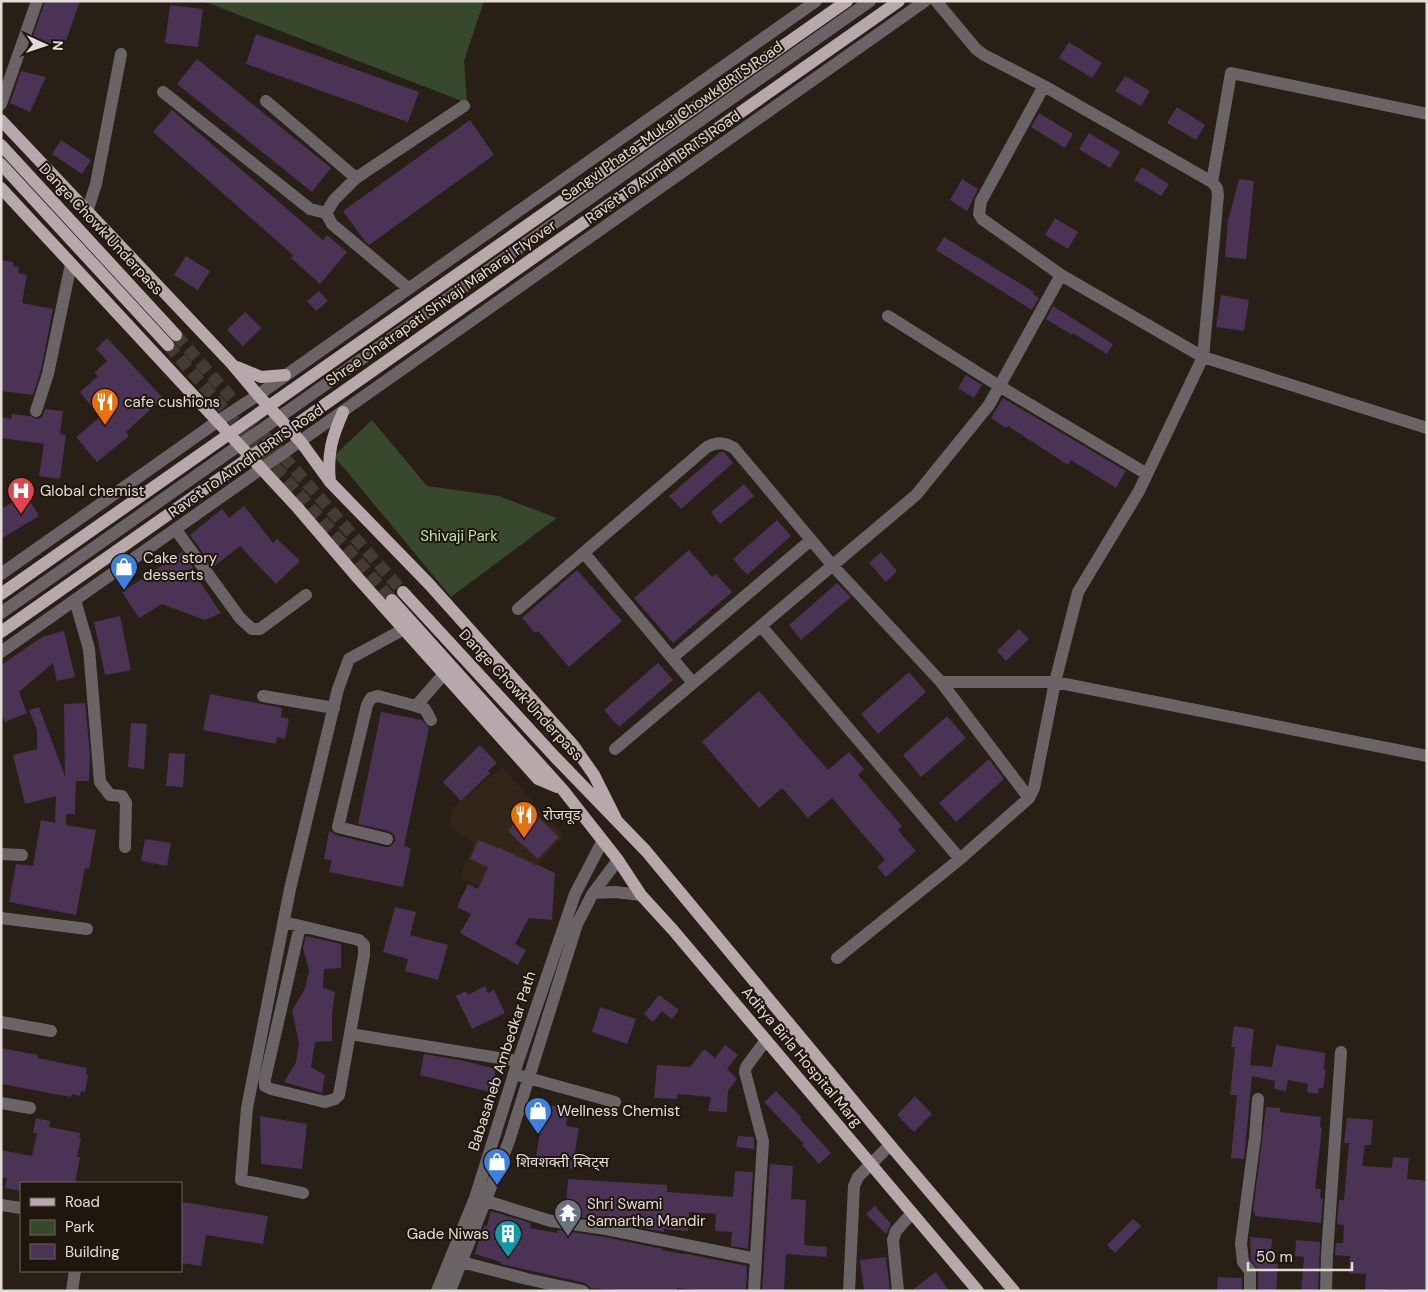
<svg xmlns="http://www.w3.org/2000/svg" width="1428" height="1292" font-family="'DM Sans','Noto Sans Devanagari',sans-serif">
	<rect width="100%" height="100%" fill="#281f17"/>
	<path fill="#342519" d="M502 767 564 836 538 864 519 906 460 877 474 843 450 828 452 809Z"/>
	<path fill="#38482d" d="M203 1H484L464 61 467 103Z
		M372 420 427 486 499 496 557 518 451 597 334 456Z"/>
	<path fill="#4a3355" d="M45 1H80L63 49 32 39Z
		M170 5 203 9 198 47 165 43Z
		M256 34 419 92 408 122 246 64Z
		M1069 42 1102 63 1092 78 1059 58Z
		M197 59 331 168 312 192 177 84Z
		M21 71 46 77 30 112 10 103Z
		M1125 76 1150 91 1141 106 1115 91Z
		M1177 107 1205 125 1196 140 1167 123Z
		M172 110 323 240 327 235 347 252 320 284 291 258 293 255 153 132Z
		M1039 113 1073 134 1065 148 1031 127Z
		M470 120 494 155 369 245 364 240 343 211Z
		M1089 133 1120 152 1110 168 1079 149Z
		M61 140 91 160 82 174 52 154Z
		M1142 167 1169 184 1161 196 1134 180Z
		M962 179 978 189 967 211 950 200Z
		M1239 179 1254 181 1246 259 1225 257 1228 221Z
		M1055 218 1078 232 1068 249 1045 235Z
		M944 237 1034 292 1033 294 1039 298 1032 310 936 250Z
		M186 256 210 271 198 290 174 275Z
		M1 260 13 262V266L19 267 18 273 27 275 22 303 53 309 41 370 33 395 1 391Z
		M319 291 328 301 316 311 307 301Z
		M1221 295 1249 300 1244 331 1216 327Z
		M1053 306 1113 344 1107 354 1073 333 1072 335 1046 319Z
		M245 312 262 328 243 346 227 330Z
		M107 338 163 398 126 432 129 436 97 462 76 437 100 417 80 392 98 376 94 373 107 361 96 349Z
		M966 375 982 385 974 398 958 388Z
		M1003 398 1126 471 1116 488 1071 460 1068 465 1008 426 1006 428 991 418Z
		M45 409 63 411 60 434 66 435 60 479 39 476 44 444 1 438V417L11 419 12 414 30 416 37 419 42 417Z
		M720 452H724L733 463 681 509 669 496Z
		M744 484 754 496 720 524 711 512Z
		M26 494 39 516 1 539V509Z
		M244 506 273 543 277 539 300 561 276 584 240 546 213 567 190 535 222 509 229 518Z
		M777 520 791 536 747 575 733 559Z
		M689 550 712 577 716 574 732 592 673 643 634 598Z
		M182 552 200 577 198 579 221 613 205 620 162 604 139 618 122 592Z
		M881 552 897 571 886 582 869 563Z
		M577 570 622 621 569 667 538 631 535 633 522 618Z
		M837 583 851 597 801 640 789 625Z
		M120 616 131 670 105 675 94 622Z
		M1019 629 1029 639 1006 661 997 651Z
		M64 631 75 677 57 681 53 663 19 692 27 713 5 722 1 713V665L42 637Z
		M658 663 673 680 619 727 604 710Z
		M909 672 926 692 878 734 861 714Z
		M759 691 828 770 849 752 864 769 858 775 902 826 898 830 916 851 886 877 877 867 885 860 832 798 808 818 782 788 759 808 702 742Z
		M210 694 282 708 281 717 289 719 285 739 277 737 276 744 203 730Z
		M85 703 90 754 89 781H76L75 814H66V825L96 830 89 869 85 868 76 915 9 902 16 864 33 866 41 820 55 823 56 796 25 804 13 755 37 749V730L29 710 39 707 65 776 64 704Z
		M381 712 422 720 429 728 404 846 411 848 403 887 329 872 332 860 324 859 329 831 336 835 385 847H390L395 841V836L389 831 358 824Z
		M947 716 966 738 921 777 903 755Z
		M131 723 147 724 144 769 128 767Z
		M480 745 497 763 488 771 490 773 461 801 443 782Z
		M169 753 185 754 183 787 166 786Z
		M989 759 1004 779 956 822 939 803Z
		M529 808 559 837 538 859 508 831Z
		M145 839 171 843 167 866 141 861Z
		M478 840 498 848V847L534 864 532 865H538L555 873 552 920 529 918 515 944 526 950 518 965 460 933 471 914 457 907 468 884 478 889 488 867 470 859Z
		M395 907 416 912 410 935 448 945 438 980 405 971 408 959 383 952Z
		M306 936 341 944V968L324 969 323 988 335 992 332 1014V1041L315 1042 311 1067 325 1075 322 1093 284 1082 296 1062 299 1043 292 1010 305 989 309 970 303 948Z
		M485 986 488 993 494 990 505 1013 472 1029 456 996 466 991 468 995Z
		M659 995 679 1010 672 1019 662 1011 653 1022 644 1014Z
		M600 1007 636 1019 627 1044 592 1032Z
		M1234 1026 1254 1029 1250 1065 1272 1067 1276 1045 1325 1053 1324 1070H1326L1323 1088H1319L1318 1094 1307 1092 1308 1084 1288 1080 1286 1091 1274 1089 1275 1081 1252 1076 1244 1159 1231 1158 1237 1095H1230L1235 1047H1231Z
		M725 1045 738 1055 727 1069 737 1079 728 1090 727 1112 708 1111 711 1097 677 1094V1099L654 1098 657 1065 690 1067 704 1049 715 1058Z
		M1 1048 38 1055V1058L87 1068 86 1074H88L85 1092 81 1091 80 1096 72 1094 71 1097 1 1084Z
		M424 1054 460 1060 496 1069 490 1092 420 1075Z
		M776 1091 802 1118 800 1119 831 1153 819 1164 802 1145 804 1144 764 1102Z
		M915 1096 932 1114 914 1132 897 1115Z
		M545 1104 569 1109 566 1126 579 1128 572 1169 535 1162Z
		M1266 1107 1280 1108V1112L1321 1117 1320 1127 1322 1128 1315 1189H1321L1320 1198 1323 1199 1321 1223 1255 1216V1213L1253 1212Z
		M260 1116 307 1124 302 1169 261 1164Z
		M36 1118 50 1121 49 1127 80 1133 79 1138H81L77 1157H80L75 1183H21V1191L5 1188 7 1178 1 1177V1150L32 1156 37 1133H33Z
		M1347 1118 1373 1120 1371 1145H1365L1362 1166 1392 1168 1393 1157 1409 1158 1407 1179 1427 1181V1291L1390 1289 1389 1291H1365L1366 1274 1349 1273 1350 1256 1335 1255 1336 1243H1343L1344 1225 1337 1224 1339 1200H1344L1349 1143H1344Z
		M738 1136 754 1137V1149L736 1147Z
		M770 1164 793 1166 791 1199 806 1200 804 1245 827 1247 826 1257 786 1254 784 1291H762Z
		M735 1171 753 1172 748 1249 731 1246 732 1232 715 1231 716 1214 689 1212 688 1231 664 1229V1232L607 1221 565 1215 568 1179 667 1185V1192L733 1197Z
		M183 1202 268 1216 263 1244 206 1235 201 1266 181 1263V1217Z
		M875 1206 891 1224 886 1234 866 1214Z
		M491 1211 531 1223 530 1228 557 1233 558 1230 605 1237 663 1249 662 1250 683 1254V1253L747 1266 746 1291H705L677 1288V1291H628L591 1288 585 1283 501 1264V1262L475 1254 480 1236 485 1225 487 1226Z
		M1133 1219 1141 1226 1115 1253 1107 1245Z
		M1250 1237 1272 1239 1270 1264H1278L1276 1291H1258V1271L1251 1259Z
		M1296 1240 1320 1242 1318 1291H1301L1304 1257 1295 1256Z
		M886 1257 890 1291H864L860 1260Z
		M936 1272 949 1291H911Z
		M1218 1277 1242 1278V1291H1217Z"/>
	<g fill="none" stroke-linecap="round" stroke-linejoin="round">
		<path stroke="#443b34" stroke-width="12" stroke-dasharray="12 6" stroke-linecap="butt" d="M176 335 403 592
			M168 345 392 600"/>
		<path stroke="#6b6466" stroke-width="12" d="M936 1 976 49 984 55 1044 86 1212 182 1217 188 1218 195 1203 357 1427 428
			M1044 86 981 201 979 214 982 219 1061 275
			M163 92 310 209 326 213
			M266 101 356 178 334 200 326 213 332 224 408 288
			M1 104 37 1
			M356 178 464 106
			M1212 182 1231 73 1427 114
			M87 212 96 184 121 54
			M888 316 999 386 1147 474
			M36 411 48 374 71 264
			M176 530 240 618 252 629H260L306 595
			M584 553 693 683
			M1 574 218 421 258 395 816 1
			M75 600 89 649 100 782 110 795 122 796 126 803 125 847
			M518 609 707 447C718 442 724 442 734 448L833 566 941 682H1055L1427 756
			M1 613 870 1
			M761 626 960 859
			M1 652 925 1
			M672 658 811 540
			M941 682 1029 798
			M263 696 334 708
			M416 706 425 709 431 720
			M615 749 916 495 989 405 1061 275 1203 357 1139 491 1078 592 1055 682 1034 788 1029 798 960 859 837 958
			M387 839 338 827 367 705 371 698 378 696 416 706 444 674
			M1 854 22 855
			M593 893 618 860
			M1 918 87 929
			M284 922 359 940 364 945V955L339 1095 335 1099 325 1102 271 1089 265 1086V1079L300 926
			M1 1022 51 1031
			M350 1034 518 1061
			M521 1076 615 1102
			M1 1103 30 1108
			M303 1193 241 1180 247 1108 290 889 338 689 349 659 404 629
			M480 1199 551 1221 606 1229 756 1259
			M1 1205 21 1208
			M454 1260 527 1279 583 1291
			M72 1291 75 1271
			M437 1291 475 1198 518 1061 575 894 602 842
			M450 1291 509 1141 577 924 593 893 615 892 641 895
			M754 1291 763 1141 745 1072 746 1067 766 1040
			M849 1291 854 1186 858 1177 890 1145
			M898 1291 893 1240 896 1231 912 1213
			M1250 1291V1271L1243 1262 1241 1243 1255 1137 1258 1099
			M1326 1291 1327 1255 1341 1052"/>
		<path stroke="#b7a8ac" stroke-width="12" d="M1 120 231 363 258 395 301 442 330 482 429 584 573 745 594 775 616 819
			M1 145 176 335
			M1 164 168 345
			M1 188 297 507 357 577 538 779 557 787
			M237 367 261 377 285 375
			M330 482C327 453 332 437 343 412
			M403 592 555 757 646 851 890 1145 1014 1291
			M1 594 847 1
			M392 600 563 790 618 860 641 895 673 930 978 1291
			M1 632 899 1"/>
	</g>
	<defs>
		<symbol id="restaurant-pin" viewBox="-11 -11 22 30"><path d="M0 17L-7.5 6A9.5 9.5 0 1 1 7.5 6Z" fill="#e8710a" stroke="#1f160e"/><path d="M-5-6h1v4h1v-4h1v4h1v-4h1v5L-1.5 .5V6h-2V.5L-5-1ZM5-6V6H3V1.5H1.5Q1.5-4 5-6Z" fill="#fff"/></symbol>
		<symbol id="hospital-pin" viewBox="-11 -11 22 30"><path d="M0 17L-7.5 6A9.5 9.5 0 1 1 7.5 6Z" fill="#e0444e" stroke="#1f160e"/><path d="M-5-5h3v3.5h4V-5h3V5h-3V1.5h-4V5h-3Z" fill="#fff"/></symbol>
		<symbol id="shop-pin" viewBox="-11 -11 22 30"><path d="M0 17L-7.5 6A9.5 9.5 0 1 1 7.5 6Z" fill="#3f7fe0" stroke="#1f160e"/><path d="M-5-2.5h2.3a2.7 3.5 0 0 1 5.4 0H5L5.5 6h-11ZM-1.5-2.5h3a1.5 2.3 0 0 0-3 0Z" fill="#fff"/></symbol>
		<symbol id="temple-pin" viewBox="-11 -11 22 30"><path d="M0 17L-7.5 6A9.5 9.5 0 1 1 7.5 6Z" fill="#6b7280" stroke="#1f160e"/><path d="M0-6L5-2H3V0L6.5 2.5H4V6H1.5V3h-3V6H-4V2.5H-6.5L-3 0V-2H-5Z" fill="#fff"/></symbol>
		<symbol id="building-pin" viewBox="-11 -11 22 30"><path d="M0 17L-7.5 6A9.5 9.5 0 1 1 7.5 6Z" fill="#0f9aa8" stroke="#1f160e"/><path d="M-4-6H4V6H1V3H-1V6H-4ZM-2.5-4.3h1.7v1.8h-1.7ZM.8-4.3h1.7v1.8H.8ZM-2.5-1h1.7V.8h-1.7ZM.8-1h1.7V.8H.8Z" fill="#fff"/></symbol>
	</defs>
	<g fill-rule="evenodd">
		<use href="#restaurant-pin" x="89" y="386" width="32" height="43"/>
		<use href="#hospital-pin" x="5" y="475" width="32" height="43"/>
		<use href="#shop-pin" x="108" y="551" width="32" height="43"/>
		<use href="#restaurant-pin" x="508" y="799" width="32" height="43"/>
		<use href="#shop-pin" x="522" y="1095" width="32" height="43"/>
		<use href="#shop-pin" x="481" y="1146" width="32" height="43"/>
		<use href="#temple-pin" x="552" y="1197" width="32" height="43"/>
		<use href="#building-pin" x="492" y="1218" width="32" height="43"/>
	</g>
	<g text-anchor="middle" stroke-width="4" stroke-linejoin="round" paint-order="stroke">
		<g font-size="15" fill="#e2dcd6" stroke="#1f160e">
			<text transform="translate(672 121) rotate(-35)" y="5">Sangvi Phata-Mukai Chowk BRTS Road</text>
			<text transform="translate(663 167) rotate(-35)" y="5">Ravet To Aundh BRTS Road</text>
			<text transform="translate(101 229) rotate(47)" y="5">Dange Chowk Underpass</text>
			<text transform="translate(441 303) rotate(-35)" y="5">Shree Chatrapati Shivaji Maharaj Flyover</text>
			<text transform="translate(246 461) rotate(-35)" y="5">Ravet To Aundh BRTS Road</text>
			<text transform="translate(521 695) rotate(47)" y="5">Dange Chowk Underpass</text>
			<text transform="translate(802 1057) rotate(50)" y="5">Aditya Birla Hospital Marg</text>
			<text transform="translate(502 1061) rotate(-72)" y="5">Babasaheb Ambedkar Path</text>
		</g>
		<g font-size="15" fill="#e2dcd6" stroke="#1f160e" text-anchor="start">
			<text x="124" y="407">cafe cushions</text>
			<text x="40" y="496">Global chemist</text>
			<text x="143" y="563">Cake story<tspan x="143" dy="17">desserts</tspan></text>
			<text x="543" y="820">रोजवूड</text>
			<text x="557" y="1116">Wellness Chemist</text>
			<text x="516" y="1167">शिवशक्ती स्विट्स</text>
			<text x="587" y="1209">Shri Swami<tspan x="587" dy="17">Samartha Mandir</tspan></text>
			<text x="489" y="1239" text-anchor="end">Gade Niwas</text>
		</g>
		<g font-size="15" fill="#c0e6a7" stroke="#1f160e">
			<text x="459" y="541">Shivaji Park</text>
		</g>
	</g>
	<rect width="1428" height="1292" fill="none" stroke="#e2dcd6" stroke-width="5"/>
	<rect x="20" y="1182" width="162" height="90" fill="#1f160e" stroke="#6d655e"/>
	<rect x="30" y="1198" width="25" height="8" fill="#b7a8ac" stroke="#6d655e"/>
	<text x="65" y="1207" font-size="15" fill="#e2dcd6">Road</text>
	<rect x="30" y="1220" width="25" height="15" fill="#38482d" stroke="#6d655e"/>
	<text x="65" y="1232" font-size="15" fill="#e2dcd6">Park</text>
	<rect x="30" y="1244" width="25" height="15" fill="#4a3355" stroke="#6d655e"/>
	<text x="65" y="1257" font-size="15" fill="#e2dcd6">Building</text>
	<g transform="translate(45 45) rotate(93)" stroke="#1f160e" stroke-width="4" paint-order="stroke">
	<path d="M0-4L9 19L0 12L-9 19Z" fill="#e2dcd6"/>
	<text y="-8" font-size="14" font-weight="bold" text-anchor="middle" fill="#e2dcd6">N</text>
	</g>
	<path d="M1248 1262v8h104v-8" fill="none" stroke="#e2dcd6" stroke-width="2.5"/>
	<text x="1256" y="1262" font-size="15" fill="#e2dcd6" stroke="#1f160e" stroke-width="4" paint-order="stroke">50 m</text>
</svg>
